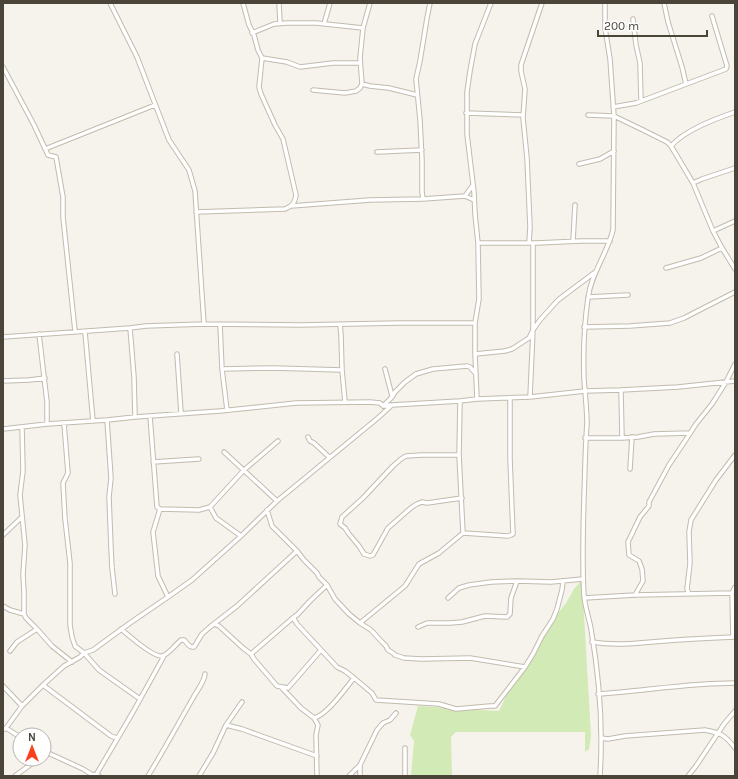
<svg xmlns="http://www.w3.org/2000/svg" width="738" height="779" font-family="Karla,sans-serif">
	<rect width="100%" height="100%" fill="#f6f3ec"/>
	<path fill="#d2eab5" d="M582 580 591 736 589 749 585 752V732H456L451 737 452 776H411L414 741 410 735 418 706 499 711 508 692 538 650 549 625 566 603 574 589Z"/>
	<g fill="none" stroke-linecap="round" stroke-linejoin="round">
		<defs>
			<path id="minor" d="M110 3 137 57 169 140 189 170 195 191 204 324
				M279 3 280 23
				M664 3 668 22 682 67 686 84
				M633 19 636 45 640 63 641 101
				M324 24 330 3
				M252 33 274 24 288 23H316L363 28
				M262 58 287 62 300 67 333 63H360
				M3 67 34 125 48 155 56 157 63 197V217L75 331
				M362 84 370 86 389 88 417 95
				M313 90 345 93 356 91 360 88 362 84 360 58 363 28 370 3
				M613 107 636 103 726 69 727 66 712 16
				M466 113 523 115
				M588 115 614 116 643 130 667 142 671 146 693 183 713 231 722 248 735 269
				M671 146C685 130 715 119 735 112
				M45 149 155 105
				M377 152 422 150
				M579 164 600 159 614 151
				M693 183 702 179 735 168
				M465 196 473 185
				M423 199 422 192V160L420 120 416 79 420 61 427 18 430 3
				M291 206 370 200 423 199 465 196 474 200
				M196 212 285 209C292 206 295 203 296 195L283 139 275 125 261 94 259 87 262 58 258 50 254 35 249 25 243 3
				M713 231 735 221
				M573 241 575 205
				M478 243H537L581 241H610
				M529 243 530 227 527 158 523 118 525 89 521 71V65L542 3
				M666 268 701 258 722 248
				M588 297 628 295
				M220 324 222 369 227 410
				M340 324 341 335 342 370 345 402
				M584 327 630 326 670 323 684 318 735 292
				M130 328 134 377 135 417
				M85 332 93 421
				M39 334 47 402V424
				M3 337 130 328 146 326 204 324 300 325 399 323H475
				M177 354 181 413
				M475 354 505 351 512 349 529 338 533 330 540 320 558 300 594 273
				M222 369 273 368 342 370
				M385 369 392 396
				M3 381 29 380 45 378
				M621 390 622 438
				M530 397 533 330V243
				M477 399 475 354V323L479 299 478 243 475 214 474 192 467 134V92L470 71 475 44 491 3
				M460 401 459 455 463 533
				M383 406 392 397 395 392 405 382 416 374 433 369 467 366 470 367 476 374
				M150 416 157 507 160 509 153 532 158 576 168 597
				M107 420 111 478 109 497 111 548 112 568 115 594
				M64 423 68 473 63 483 65 519 70 563V625L72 637 75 646 84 653 99 670 140 699
				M22 427 23 471 20 495 25 545 23 574 24 592V614L26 618 37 629 52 646 72 662
				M3 429 47 424 107 420 135 417 220 411 296 403 370 402 380 403 383 406 391 405
				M308 437 310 441 314 443 329 457
				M585 438H622L638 437 654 434 690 433
				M224 452 277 501
				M459 455H422L406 456 401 459 393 466 363 498 342 517 340 524 345 528 349 534 359 546 364 554 370 556 373 555 388 528 412 507 417 504 422 502 427 503 462 498
				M153 462 199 459
				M630 469 632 437
				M210 507 244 470 278 441
				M160 509 199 510 210 507 216 518 241 536
				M267 510 272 526 297 551 304 560 317 573 319 577 327 585 335 599 349 614 360 623 371 630 382 642 386 646 388 650 393 653 395 655 404 658 422 659 470 658 525 667
				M3 535 22 517
				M327 585 311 600 297 615 295 616 294 619 297 624 337 667 345 671 354 678 372 693 376 700 439 704 456 709 490 706H495L525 667 533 654 542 636 553 619 557 609 562 590 563 581
				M689 594 687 589 690 563 689 532 691 520 716 480 735 455
				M635 595 643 581 642 569 639 561 629 555 628 542 640 517 649 506V502L669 465 685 441 696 424 712 404 726 382 735 364
				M448 598 459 588 469 585 491 582 517 581 551 582 583 579
				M584 598 635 595 732 593
				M3 606 10 610 24 614
				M360 623 405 586 419 564 439 553 463 533 508 536 511 535 513 534 510 459V398
				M214 624 219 626 243 648 251 654 254 659 277 686 288 688 321 650
				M418 627 427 623H450L462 622 485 616 507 617 510 614 511 598 517 581
				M121 629C128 635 154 658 162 656 168 655 176 644 181 640H184C188 643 188 648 194 647L202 634 210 627 237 606 297 551
				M733 637 732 593 735 587
				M592 642C616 646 640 643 664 641 687 639 711 638 735 637
				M10 651 17 642 37 629
				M251 654 295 616
				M43 685 111 736 117 738
				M3 686 22 706
				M282 688 301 708 314 718
				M598 694C644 691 689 683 735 683
				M226 725 242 702
				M6 728 20 737
				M3 730 6 728 22 706 43 685 64 666 80 657 84 653 93 650 130 623 168 597 192 580 241 536 277 501 379 417 392 405 460 401 477 399 530 397 585 391 621 390 678 387 735 381
				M601 738 608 739 625 736 705 730C721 733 725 735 735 748
				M44 751 83 769 91 774 99 776
				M96 775 133 712 164 656
				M15 776 38 759
				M148 776C164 750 178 724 193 698 197 690 204 683 205 674
				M199 776 213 753 226 725 242 729 317 756
				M317 776 316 735 318 725 314 718C327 715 345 689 354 678
				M349 776 360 765
				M360 776V765L377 730 383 723 390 720 396 713
				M405 776V748
				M600 776C603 729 599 675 591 629 589 618 585 607 584 596 582 563 583 530 584 497 585 472 585 448 587 424 587 409 585 394 584 379 583 352 584 325 588 298 591 274 607 254 613 230L614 116 610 59 605 28V3
				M688 776 696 766 724 724 735 711"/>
		</defs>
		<use href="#minor" stroke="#c2bbae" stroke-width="5.5"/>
		<use href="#minor" stroke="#fff" stroke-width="3.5"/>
	</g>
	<rect width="738" height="779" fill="none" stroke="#4b4439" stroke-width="8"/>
	<g transform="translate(32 747)"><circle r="19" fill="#ffffff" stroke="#b7b4b0"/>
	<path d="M0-3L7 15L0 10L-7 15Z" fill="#fc3f1d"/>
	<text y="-6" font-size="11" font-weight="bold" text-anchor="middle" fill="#4b4439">N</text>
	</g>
	<path d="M598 30v6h109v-6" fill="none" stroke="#4b4439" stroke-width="2"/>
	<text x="604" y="30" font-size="12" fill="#4b4439" stroke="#ffffff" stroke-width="3" paint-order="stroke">200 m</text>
</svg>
